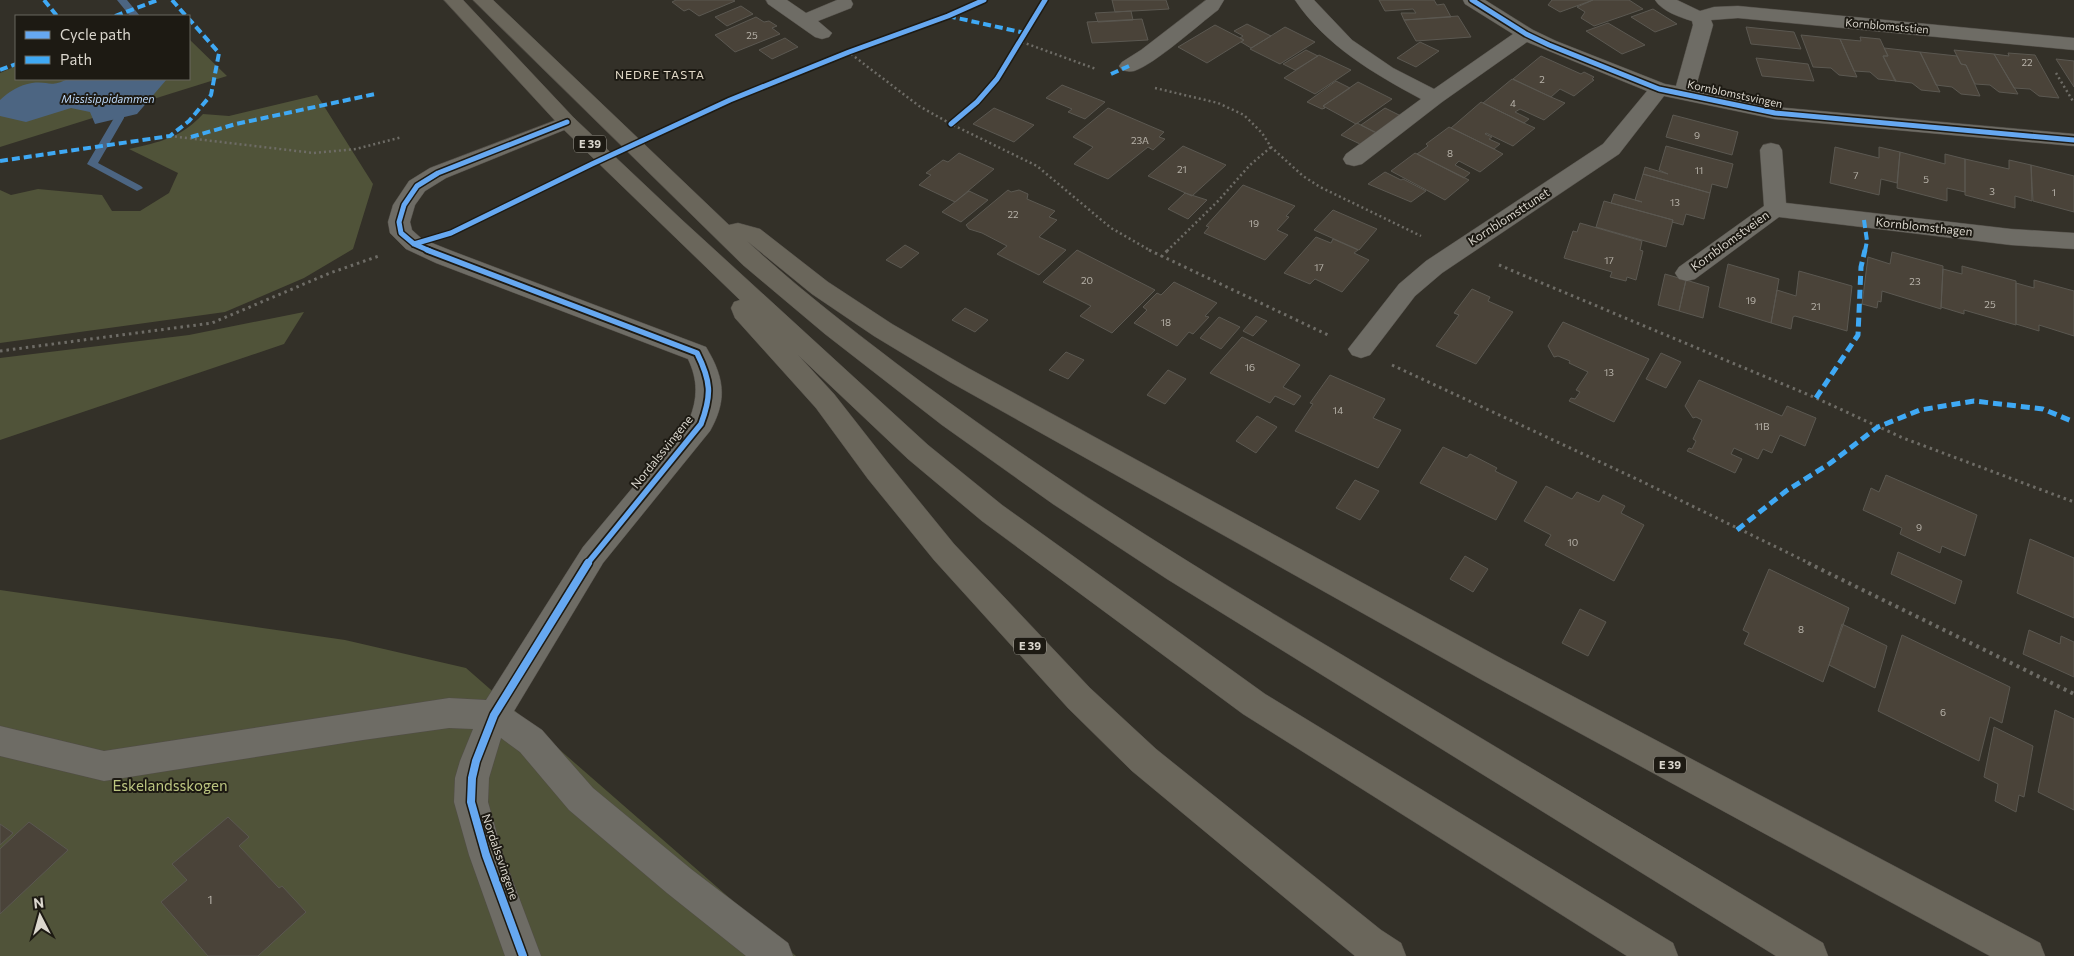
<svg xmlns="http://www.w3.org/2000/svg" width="2074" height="956" font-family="Commissioner,sans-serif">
	<rect width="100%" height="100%" fill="#333028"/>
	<path fill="#505339" d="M189 39 227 76 0 147V73L16 66V79H189Z
		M317 95 373 184 353 249 304 278 225 312 0 343V190L11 195 38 189 102 195 112 211H140L169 193 178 173 129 149C160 142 181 138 203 114L229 116Z
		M304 312 284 344 0 440V358L189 335Z
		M0 590 345 640 466 668 796 956H0Z"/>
	<path fill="#4c6582" d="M68 79H167L137 114 95 124 90 112 71 108 26 122 0 116V100C10 91 19 85 32 83 50 81 49 88 68 79Z"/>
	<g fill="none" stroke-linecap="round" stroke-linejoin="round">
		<path fill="#4c6582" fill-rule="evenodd" d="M117 0H127L140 16H130Z
			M119 98 124 101V118L98 163 141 186 143 188 137 191 87 164 114 118V101Z"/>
	</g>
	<path fill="#4a4339" stroke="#5b5851" d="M676 0H733L735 1 699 16 689 9 684 11 672 2Z
		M1112 0H1166L1169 9 1115 12Z
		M1379 0H1434L1437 5 1444 4 1451 17 1404 20 1401 13H1416L1413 9 1385 11Z
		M1552 0H1593L1560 12 1548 5Z
		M1593 0H1629L1643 9 1594 26 1581 18 1585 12 1577 7Z
		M741 6 753 14 727 26 715 17Z
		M1653 9 1677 24 1655 32 1631 17Z
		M1131 11 1133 20 1098 22 1095 13Z
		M1458 16 1471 37 1416 41 1404 20Z
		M756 17 764 22 769 21 777 26 772 28 780 34 735 52 715 35Z
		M1142 19 1148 40 1092 43 1087 22Z
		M1608 23 1645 45 1622 54 1586 31Z
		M1247 24 1271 36 1251 48 1241 42 1244 40 1240 38 1243 36 1234 31Z
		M1215 25 1244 40 1207 63 1178 47Z
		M1285 27 1315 42 1280 64 1250 49Z
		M1746 27 1794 32 1801 49 1751 44Z
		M1801 35 1840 39 1857 77 1839 75 1831 68 1813 67Z
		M1860 37 1880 39 1888 56H1883L1896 81 1878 79 1870 72 1854 71 1840 39 1861 41Z
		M785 38 798 47 772 59 759 50Z
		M1420 42 1439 51 1416 67 1397 58Z
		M1884 48 1920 52 1940 92 1921 90 1912 83 1895 81 1883 56H1888Z
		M1306 50 1318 56 1295 70 1283 64Z
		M1954 50 1994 54 2018 94 1999 92 1990 85 1975 84 1966 65 1961 64Z
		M1920 52 1957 56 1961 64 1966 65 1980 96 1961 94 1952 87 1936 85Z
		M2008 53 2035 55 2059 98 2039 96 2030 89 2014 88 1994 54 2009 56Z
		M1319 55 1351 70 1315 94 1284 78Z
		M1541 56 1581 74 1584 72 1594 77 1592 79 1594 80 1574 96 1560 89 1551 97 1513 79Z
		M1756 58 1808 64 1814 81 1762 76Z
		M2056 59 2074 61V87Z
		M1512 79 1551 97 1565 103 1544 120 1520 109 1515 112 1529 119 1524 123 1483 103Z
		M1336 81 1350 88 1323 106 1325 108 1322 109 1307 102Z
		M1358 82 1392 99 1356 124 1323 106Z
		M1062 85 1105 102 1085 119 1068 112 1072 109 1046 98Z
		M1481 102 1524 123 1535 128 1513 146 1486 133 1485 134 1492 137 1489 139 1500 144 1494 149 1451 128Z
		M994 108 1034 125 1014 142 973 124Z
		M1108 108 1164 132 1159 137 1165 139 1153 150 1148 147 1108 179 1074 164 1093 147 1073 137Z
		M1385 108 1401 116 1377 133 1361 125Z
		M1673 115 1738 132 1732 155 1666 137Z
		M1357 123 1376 133 1360 144 1341 135Z
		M1449 127 1494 149 1503 154 1480 172 1459 161 1455 165 1470 173 1464 178 1417 154 1428 146 1426 144Z
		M1183 146 1226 165 1192 196 1148 176Z
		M1666 146 1733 164 1727 188 1712 184 1710 193 1643 174 1645 167 1668 174 1659 170Z
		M1835 147 1879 158V147L1900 152 1897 183 1881 179 1879 195 1830 183Z
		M1900 152 1945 164V154L1965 159V192L1947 188V201L1897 188Z
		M959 153 994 169 955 202 919 185 931 175 926 173 943 160 948 162Z
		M1415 153 1469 180 1445 200 1391 171Z
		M1965 159 2009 169V160L2031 165 2032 201 2015 196V208L1965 195Z
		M2031 165 2074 176V212L2033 201Z
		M1385 172 1401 180 1403 179 1426 191 1411 202 1368 184Z
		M1643 174 1710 193 1704 219 1686 214 1683 225 1672 222 1673 220 1611 203 1614 194 1642 202 1635 200Z
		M1243 185 1295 206 1286 216 1289 217 1277 230 1288 235 1265 260 1204 233 1209 227 1206 226Z
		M1008 190 1011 192 1019 190 1028 194 1027 199 1055 211 1049 217 1057 220 1039 237 1066 250 1039 275 997 254 1007 246 982 233 969 229 966 225Z
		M969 191 988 200 961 222 942 212Z
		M1185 193 1207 200 1188 219 1168 209Z
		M1604 201 1673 220 1666 247 1596 227Z
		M1333 210 1377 229 1359 250 1314 230Z
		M1580 223 1642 241 1640 250 1643 251 1636 280 1627 277 1626 281 1610 277 1612 272 1564 258 1573 231 1577 232Z
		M1316 237 1331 243 1333 239 1358 250 1354 253 1369 260 1342 292 1315 279 1310 284 1284 273Z
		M905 245 919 253 901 268 886 260Z
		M1077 250 1155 290 1112 333 1080 316 1091 306 1043 282Z
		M1892 252 1943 266 1941 309 1882 291 1881 302 1878 301 1877 308 1862 304 1868 257 1890 264Z
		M1728 264 1779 279 1771 323 1719 307Z
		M1962 266 2016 281V325L1964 310V314L1941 307 1943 269 1962 274Z
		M1799 271 1852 286 1847 331 1795 316 1793 317 1791 329 1771 323 1777 290 1796 296Z
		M1665 274 1686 280 1679 311 1658 305Z
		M1686 280 1709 287 1703 318 1679 311Z
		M2034 280 2074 291V336L2039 325V331L2016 324V283L2034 288Z
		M1174 282 1217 303 1205 316 1209 317 1193 334 1189 332 1177 346 1134 323 1147 310 1143 307 1157 293 1161 295Z
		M1472 289 1490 297 1488 301 1513 312 1476 364 1436 346 1459 315 1454 313Z
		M965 308 988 320 975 332 952 320Z
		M1256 316 1267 321 1253 336 1243 331Z
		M1219 317 1240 327 1221 349 1200 338Z
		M1563 322 1649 359 1614 422 1569 401 1571 398 1575 399 1580 392 1576 390 1588 372 1569 363 1570 361 1558 356 1554 357 1548 346Z
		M1242 337 1300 365 1283 387 1301 396 1294 405 1275 396 1270 403 1210 373Z
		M1066 352 1084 360 1068 379 1049 370Z
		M1661 353 1681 362 1666 388 1646 379Z
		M1168 370 1186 379 1165 404 1147 395Z
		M1330 375 1385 399 1373 418 1401 430 1378 468 1295 431 1313 404 1310 403Z
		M1699 380 1782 416 1787 406 1816 418 1805 446 1780 435 1772 453 1763 449 1758 459 1734 448 1731 454 1742 459 1735 473 1687 451 1689 448 1692 449 1696 441 1693 439 1702 420 1696 417 1693 418 1685 406Z
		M1257 416 1277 427 1256 453 1236 441Z
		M1443 447 1467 458 1470 454 1497 468 1495 471 1517 482 1496 520 1420 483Z
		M1886 475 1977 515 1965 556 1942 546 1940 553 1900 534 1902 528 1863 510 1871 488 1879 492Z
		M1355 480 1379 491 1360 520 1336 508Z
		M1546 486 1572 499 1577 492 1599 502 1603 495 1625 506 1621 513 1644 525 1614 581 1545 545 1551 535 1524 521Z
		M2030 539 2074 558V618L2017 593Z
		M1898 552 1962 581 1955 604 1891 574Z
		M1465 556 1488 569 1473 592 1450 579Z
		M1769 569 1849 608 1823 682 1744 644 1749 633 1743 630Z
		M1580 609 1606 622 1588 656 1562 643Z
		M1842 624 1887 646 1875 688 1829 665Z
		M2029 630 2060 644 2061 636 2074 642V677L2023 654Z
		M1902 635 2010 687 2002 723 1990 717 1979 761 1878 711Z
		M2055 710 2074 719V810L2038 792Z
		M1994 727 2033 746 2024 797 2019 795 2016 812 1995 801 1998 784 1984 777Z
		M228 817 249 837 239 846 279 888 282 886 306 912 258 956H208L161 902 187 880 172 864Z
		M29 822 68 850 0 914V849Z
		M0 824 13 833 0 845Z"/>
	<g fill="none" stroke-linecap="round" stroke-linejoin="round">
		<defs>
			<path id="minor" d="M766 0H787L806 13 837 0H851L853 4 851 8 818 21 832 33 829 37 822 39 815 37 768 4Z
				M1206 0H1224L1218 10C1198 25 1155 64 1134 71 1129 72 1126 71 1122 70L1119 66 1122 62 1141 50Z
				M1295 0H1314L1352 40 1393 68 1434 89 1513 34 1465 4 1463 0H1485L1533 30 1556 41 1665 84 1676 86 1693 25 1692 21C1679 17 1662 11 1655 0H1677L1700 11 1714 7 1738 6 2074 38V50L1738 18 1711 20 1713 25 1695 90 1775 107 2074 134V146L1775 119 1664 96 1619 154 1442 273 1415 296 1370 355 1361 358 1352 355 1348 349 1399 284 1426 261 1603 144 1647 91 1527 42 1442 102 1362 164 1354 166 1346 164 1343 159 1346 154 1421 99C1373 73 1326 46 1295 0Z
				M567 116 574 118 577 122 574 126 446 178 425 191 415 205 410 222 412 230 422 239 452 251 706 347C724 377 728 399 710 431L603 563 514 711 542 730 593 788 691 869 788 943 793 956H746L667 893 569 810 520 752 501 738 489 778 488 802 503 855 541 956H505L469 855 454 802 455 778 460 761 473 729 449 728 363 740 104 781 0 756V726L104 751 449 698 486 700 583 547 689 420C698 398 698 380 688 359L436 263 406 249 390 233 388 222 393 205 409 181 430 168Z
				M1771 143 1779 145 1782 150 1786 203 2011 229 2074 233V249L2011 245 1779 217 1695 279 1687 281 1679 279 1675 273 1679 267 1764 206 1760 150 1763 145Z"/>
			<path id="highway" d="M444 0H463L574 118 681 219 928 445 1002 505 1265 694 1673 943 1678 956H1627L1243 714 982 521 908 459 798 355 834 394 888 463 954 544 1090 688 1156 749 1381 930 1401 943 1406 956H1355L1132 771 1068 708 934 560 868 479 816 408 735 318 731 308 734 302 740 300 560 126Z
				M473 0H493L729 225 738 223 760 229 828 282 892 324 968 368 1504 660 2040 943 2045 956H1990L1482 680 950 382 874 336 812 294 747 241C794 285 846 325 897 364 1035 468 1181 559 1329 647 1494 746 1658 844 1823 943L1828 956H1776L1167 579 1053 504 942 425 825 334 743 265Z"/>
		</defs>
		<use href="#minor" stroke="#514d47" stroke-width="1"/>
		<use href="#highway" stroke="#514d47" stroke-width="1"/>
		<path stroke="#6e6c66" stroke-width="2.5" stroke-dasharray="2 3" stroke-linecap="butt" d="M1022 42 1096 69
			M847 51 919 106 951 124 1037 166 1111 228 1151 251
			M2056 73 2074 103
			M1155 88 1218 103 1244 115 1262 133 1271 147 1303 176 1320 187 1421 236
			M170 136 314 153 356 149 402 137
			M1167 251 1218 201 1250 165 1271 147"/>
		<path stroke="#6e6c66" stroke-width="3" stroke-dasharray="2.5 4" stroke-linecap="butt" d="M1149 250 1328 335
			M1161 257 1168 250
			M1499 265 1816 398 1903 438 2074 502
			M0 351 212 323 330 273 379 256
			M1392 365 1643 482 1811 564"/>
		<path stroke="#6e6c66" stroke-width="4" stroke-dasharray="3 4.5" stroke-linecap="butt" d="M1808 563 2074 694"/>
		<use href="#minor" fill="#6e6c65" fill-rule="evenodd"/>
		<use href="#highway" fill="#6a665b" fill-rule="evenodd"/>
		<path stroke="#3fa9f5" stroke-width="4" stroke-dasharray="8 4" stroke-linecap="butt" d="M44 0 57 16
			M172 0 186 16
			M115 16 158 0
			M948 16 1025 33
			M0 70 16 64
			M1111 74 1129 66
			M191 137 236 124 375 94
			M0 161 170 136 189 121 211 95 219 53 189 19
			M1864 220 1867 241 1865 251"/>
		<path stroke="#3fa9f5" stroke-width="5" stroke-dasharray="9 5" stroke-linecap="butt" d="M1816 398 1858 335 1861 267 1865 250
			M1737 530 1786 491 1829 464 1878 427 1920 410 1974 401 2043 409 2074 422"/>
		<defs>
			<path id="cycleway-far2" d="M1472 0 1526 34 1549 45 1659 89 1775 113 2074 140
				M951 124 977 102 997 79 1045 0
				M414 244 451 233 592 164 730 100 849 52 948 16 984 0
				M430 251 414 244 401 233 399 222 404 205 417 186 438 173 567 122"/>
			<path id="cycleway-far1" d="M427 250 697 353C711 381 712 395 701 424L587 564"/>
			<path id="cycleway" d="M523 956 486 855 471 802 472 778 476 761 494 715 588 563"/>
		</defs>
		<use href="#cycleway-far2" stroke="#1d1a13" stroke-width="8"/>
		<use href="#cycleway-far1" stroke="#1d1a13" stroke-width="9"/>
		<use href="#cycleway" stroke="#1d1a13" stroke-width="11"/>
		<use href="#cycleway-far2" stroke="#66a8f1" stroke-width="5"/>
		<use href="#cycleway-far1" stroke="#66a8f1" stroke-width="5.5"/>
		<use href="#cycleway" stroke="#66a8f1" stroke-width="8"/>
	</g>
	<g text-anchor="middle" stroke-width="4" stroke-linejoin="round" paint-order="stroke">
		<g font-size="10" fill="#b7b2a9">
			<text x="752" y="39">25</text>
			<text x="2027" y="66">22</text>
			<text x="1542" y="83">2</text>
			<text x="1513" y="107">4</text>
			<text x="1697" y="139">9</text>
			<text x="1140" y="144">23A</text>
			<text x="1450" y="157">8</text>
			<text x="1182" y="173">21</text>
			<text x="1699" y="174">11</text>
			<text x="1856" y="179">7</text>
			<text x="1926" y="183">5</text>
			<text x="1992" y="195">3</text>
			<text x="2054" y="196">1</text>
			<text x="1675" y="206">13</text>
			<text x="1013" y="218">22</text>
			<text x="1254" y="227">19</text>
			<text x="1609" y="264">17</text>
			<text x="1319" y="271">17</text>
			<text x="1087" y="284">20</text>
			<text x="1915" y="285">23</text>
			<text x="1751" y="304">19</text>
			<text x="1990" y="308">25</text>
			<text x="1816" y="310">21</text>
			<text x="1166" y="326">18</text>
			<text x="1250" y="371">16</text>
			<text x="1609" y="376">13</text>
			<text x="1338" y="414">14</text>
			<text x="1762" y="430">11B</text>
			<text x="1919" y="531">9</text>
			<text x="1573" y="546">10</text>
			<text x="1801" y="633">8</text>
			<text x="1943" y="716">6</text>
		</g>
		<g font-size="11" fill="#dbd7ce" stroke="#1d1a13">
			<text transform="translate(1887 26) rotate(5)" y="4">Kornblomststien</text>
			<text transform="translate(1735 94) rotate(12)" y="4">Kornblomstsvingen</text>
		</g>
		<g font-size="11" font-style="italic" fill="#bedafb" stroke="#1d1a13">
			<text x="108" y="103">Missisippidammen</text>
		</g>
		<g fill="#1d1a13" stroke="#a29e96" stroke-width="1">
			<rect x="574" y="135.5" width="32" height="17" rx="4"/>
			<rect x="1014" y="637.5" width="32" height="17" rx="4"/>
			<rect x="1654" y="756.5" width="32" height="17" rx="4"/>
		</g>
		<g font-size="11" font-weight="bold" fill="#dbd7ce">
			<text x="590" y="148">E 39</text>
			<text x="1030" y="650">E 39</text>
			<text x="1670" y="769">E 39</text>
		</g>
		<g font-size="12" letter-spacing="1" fill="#e2d9c7" stroke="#1d1a13">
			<text x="660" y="79">NEDRE TASTA</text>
		</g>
		<g font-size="12" fill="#dbd7ce" stroke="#1d1a13">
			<text transform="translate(1509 217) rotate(-33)" y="4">Kornblomsttunet</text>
			<text transform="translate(1924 227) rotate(6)" y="4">Kornblomsthagen</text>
			<text transform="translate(1730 241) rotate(-36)" y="4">Kornblomstveien</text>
			<text transform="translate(662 452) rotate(-51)" y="4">Nordalssvingene</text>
			<text transform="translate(500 857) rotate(71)" y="4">Nordalssvingene</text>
		</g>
		<g font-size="12" fill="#b7b2a9">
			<text x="210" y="904">1</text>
		</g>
		<g font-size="15" fill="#bdc681" stroke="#1d1a13">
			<text x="170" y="791">Eskelandsskogen</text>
		</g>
	</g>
	<rect x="15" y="15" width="175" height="65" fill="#1d1a13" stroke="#69665e"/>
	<rect x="25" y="31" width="25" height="8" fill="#66a8f1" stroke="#69665e"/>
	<text x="60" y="40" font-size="15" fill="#dbd7ce">Cycle path</text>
	<rect x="25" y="56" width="25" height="8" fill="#3fa9f5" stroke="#69665e"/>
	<text x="60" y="65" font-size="15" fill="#dbd7ce">Path</text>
	<g transform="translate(40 916) rotate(354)" stroke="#1d1a13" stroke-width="4" paint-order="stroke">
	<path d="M0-4L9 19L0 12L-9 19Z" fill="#dbd7ce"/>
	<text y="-8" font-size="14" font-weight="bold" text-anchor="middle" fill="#dbd7ce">N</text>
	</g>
</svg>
